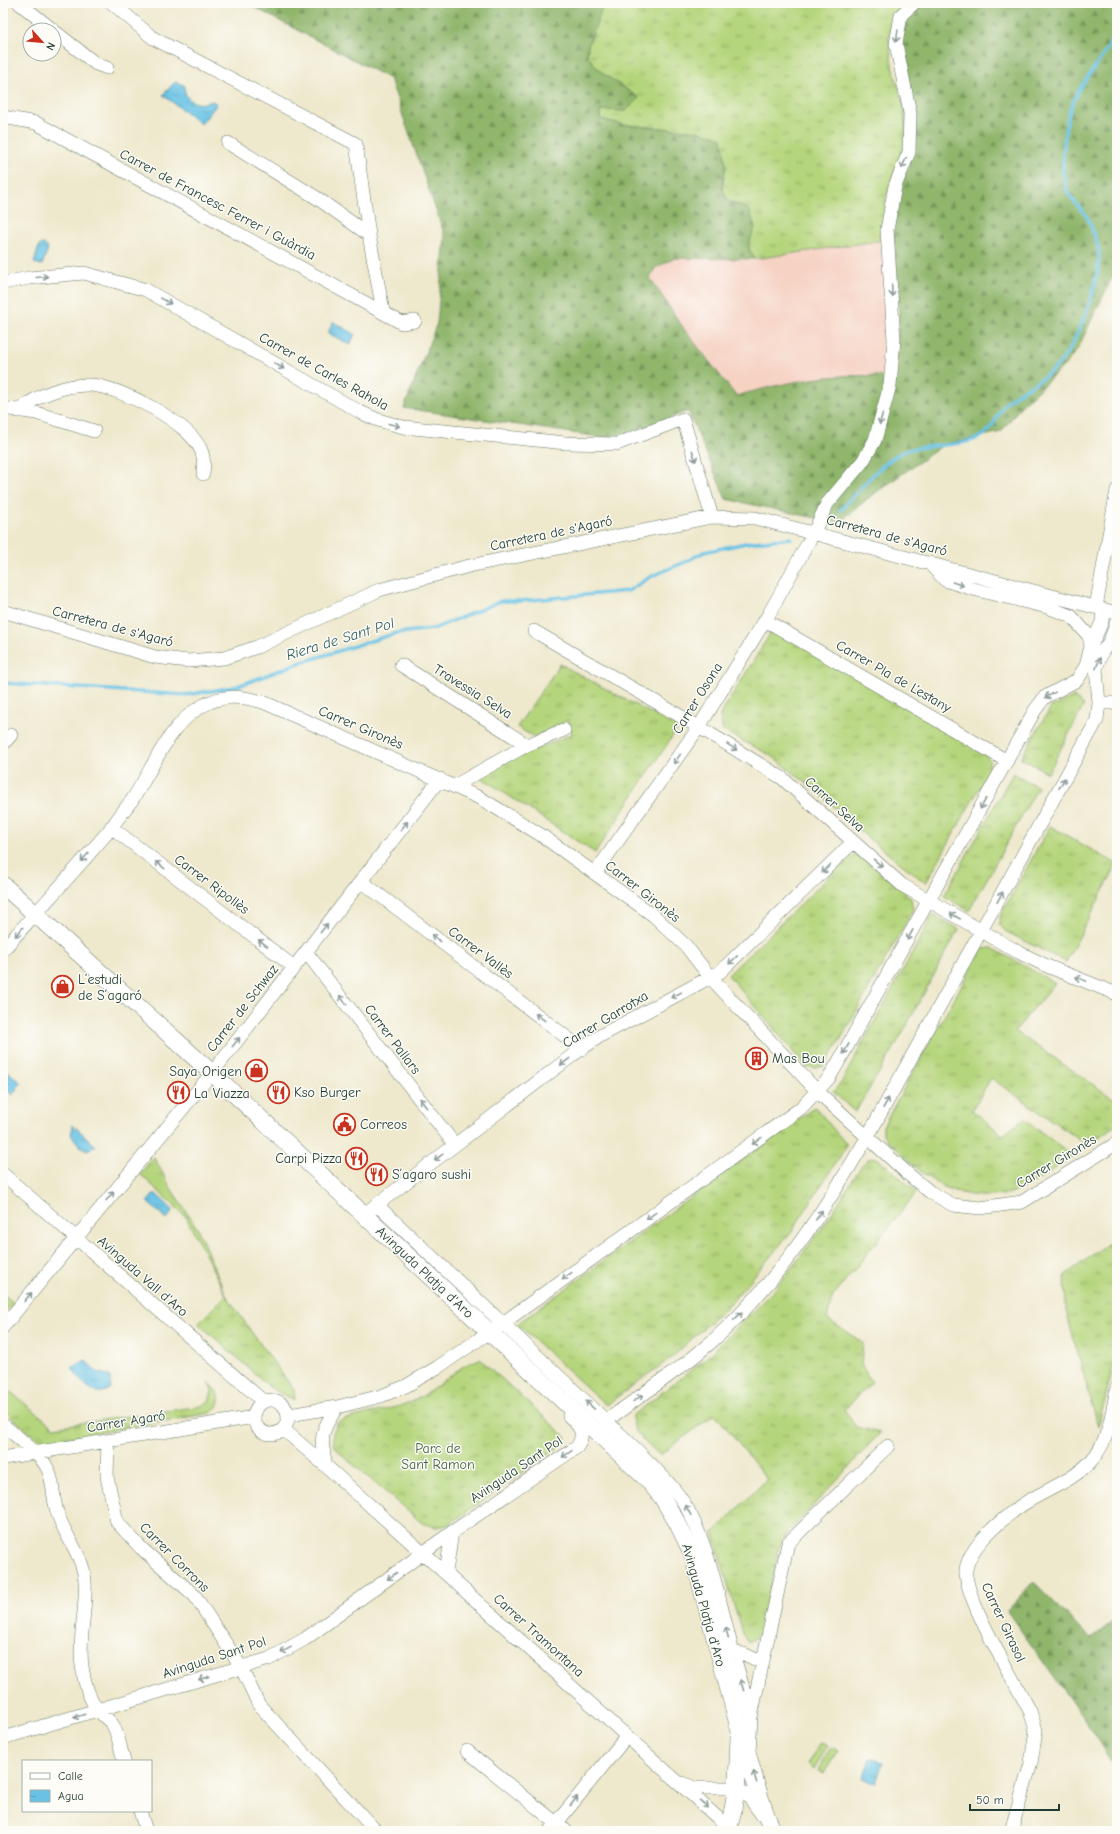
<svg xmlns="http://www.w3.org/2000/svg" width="1120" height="1834" font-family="'Comic Neue',sans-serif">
	<defs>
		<pattern id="grass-tufts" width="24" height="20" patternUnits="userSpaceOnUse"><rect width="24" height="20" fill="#b5d57c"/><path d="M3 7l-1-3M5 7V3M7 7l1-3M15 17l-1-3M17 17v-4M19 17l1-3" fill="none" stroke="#93ae66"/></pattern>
		<pattern id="forest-firs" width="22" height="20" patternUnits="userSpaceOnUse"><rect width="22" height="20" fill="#90b66c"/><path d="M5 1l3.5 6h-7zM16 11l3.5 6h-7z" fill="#75955a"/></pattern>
		<pattern id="water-ripples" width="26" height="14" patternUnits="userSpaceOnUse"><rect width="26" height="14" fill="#67c2e5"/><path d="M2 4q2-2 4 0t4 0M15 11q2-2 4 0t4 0" fill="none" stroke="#549fba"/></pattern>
	</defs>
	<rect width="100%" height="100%" fill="#fdfcf7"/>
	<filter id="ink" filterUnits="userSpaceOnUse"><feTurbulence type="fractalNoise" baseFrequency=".025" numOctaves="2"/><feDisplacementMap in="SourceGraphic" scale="8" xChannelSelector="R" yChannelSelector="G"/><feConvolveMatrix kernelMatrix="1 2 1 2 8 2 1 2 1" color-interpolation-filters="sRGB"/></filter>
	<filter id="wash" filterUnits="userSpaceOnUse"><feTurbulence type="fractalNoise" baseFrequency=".012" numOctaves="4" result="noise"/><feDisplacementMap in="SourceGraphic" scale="16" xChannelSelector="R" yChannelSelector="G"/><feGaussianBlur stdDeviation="0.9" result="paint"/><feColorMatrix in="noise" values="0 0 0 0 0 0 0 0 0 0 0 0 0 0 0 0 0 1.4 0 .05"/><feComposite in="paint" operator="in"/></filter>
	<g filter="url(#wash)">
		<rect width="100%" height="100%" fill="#eee8cc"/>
		<path fill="#f6d2c3" d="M884 240 890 315 885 377 840 376 768 387 736 396 732 390 684 329 650 278 655 269 675 258 754 259Z"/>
		<path fill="url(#grass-tufts)" stroke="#6a8958" d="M604 3H906L894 18 889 36 892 65 904 106 905 144 886 197 884 240 754 259 748 246 755 227 728 201 722 188 726 165 698 131 625 125 600 119V110L626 111 639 98 601 72 587 56 588 46Z
			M773 629 967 740 989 759 990 769 926 883 868 838 819 793 772 756 722 730 720 715Z
			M560 664 678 728 595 853 476 774 572 734 568 720 534 737 517 727Z
			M1073 697 1084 705 1048 773 1021 758 1051 707Z
			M1013 773 1038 787 969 911 944 896Z
			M1050 826 1117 864 1066 962 1005 931 999 924 1000 916Z
			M859 854 911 898 913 910 839 1042 824 1066 815 1068 806 1067 728 975 850 856Z
			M933 915 959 929 893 1050 855 1112 833 1092 841 1083Z
			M992 948 1055 983 1015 1031 1117 1101V1125L1087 1145 991 1078 972 1110 1003 1135 1024 1119 1073 1156C1054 1168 1032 1187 1010 1193 985 1200 957 1195 935 1182 921 1174 902 1153 889 1142L883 1134V1126L982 949Z
			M815 1107 847 1145 792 1231 731 1303 671 1358 606 1405 517 1324Z
			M154 1157 170 1187 197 1228 226 1295 253 1334 294 1390 295 1400 272 1389 198 1323 226 1295 186 1217 140 1174Z
			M877 1158 917 1192 833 1296 827 1319 863 1343 861 1365 872 1382 844 1410 856 1427 880 1433 788 1533 779 1547 761 1632 756 1638 748 1642 742 1633 713 1533 767 1479 715 1414 660 1455C647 1443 630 1433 633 1415L705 1359 776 1288 823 1227 862 1165 868 1159Z
			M1117 1237V1351L1098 1427 1066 1311 1065 1275Z
			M3 1294 14 1303 3 1315Z
			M480 1359 566 1437 564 1443 448 1525 436 1527 422 1523 342 1455 333 1444V1433L337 1423C363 1411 393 1412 419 1398 440 1387 456 1366 480 1359Z
			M208 1383C221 1392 224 1402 211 1413L49 1441 36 1438 3 1410V1386L54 1427 201 1406 209 1401 212 1391Z"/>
		<path fill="url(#forest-firs)" stroke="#587a50" d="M246 3H604L588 46 587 56 601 72 639 98 626 111 600 110V119L625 125 698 131 722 138 726 165 722 188 728 201 749 209 755 227 748 246 754 259 675 258 655 268 650 278 684 329 736 396C786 382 841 370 894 378L899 316 893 226 897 195 909 166 900 43 906 22 918 7 925 3H1117V267L1078 348 1066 364 1021 406 1001 432 943 445 867 499 839 523 726 499 688 411 613 439 404 408 437 323 445 236 390 79Z
			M1034 1582 1091 1639 1117 1618V1770L1098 1739 1007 1611Z"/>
		<path fill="#b5d57c" stroke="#6a8958" d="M821 1742 828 1745 814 1769 808 1765Z
			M831 1747 838 1751 824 1773 818 1770Z"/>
		<path fill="url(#water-ripples)" stroke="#43808c" d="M175 82 184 85C184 102 198 107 212 101L217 104 201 124 163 95Z
			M42 244H44L48 249 42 265 34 263 39 246Z
			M333 322 355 334 350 345 328 333Z
			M3 1067 21 1083 12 1095 3 1086Z
			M73 1125 96 1146 87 1150 80 1146 71 1135Z
			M155 1193 173 1210 167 1219 147 1202Z
			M85 1360 97 1372 110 1376 111 1388C95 1401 81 1381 72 1368Z
			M870 1758 883 1762 876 1783 863 1779Z"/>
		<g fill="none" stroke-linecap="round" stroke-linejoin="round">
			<path stroke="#67c2e5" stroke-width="3.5" d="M841 510C856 493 884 459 905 451 925 444 972 447 986 433 996 425 998 409 1008 401 1023 388 1041 382 1055 368 1077 347 1099 285 1099 254 1099 246 1094 235 1091 226 1088 215 1080 209 1073 200 1061 187 1062 161 1064 144 1065 129 1067 114 1074 100 1086 73 1110 55 1117 25
				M3 683 185 695 217 690 238 686 296 664 397 633 433 629 501 601H521L628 591 652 576 683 563 704 552 746 543 791 538"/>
		</g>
	</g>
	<g filter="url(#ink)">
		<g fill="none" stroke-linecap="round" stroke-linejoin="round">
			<defs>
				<path id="minor" d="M19 3 53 30
					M112 3 153 38 356 144 369 235 383 311
					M54 31 96 64 107 68
					M3 117 36 123 402 323 415 321
					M228 143 317 198 369 235
					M3 283 29 278 84 273 146 290 360 412 378 420 403 427 566 443 617 444 683 419 712 517
					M3 408 36 413 94 431
					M18 411C37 395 66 384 91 385 120 387 189 422 201 450 204 457 204 466 203 474
					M929 563 945 580 973 589 1047 607 1071 616 1089 636 1091 646
					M1096 607 1117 490
					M3 611 155 657 188 661 224 658 257 647 379 590 469 566 712 517 755 518 1117 613
					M765 620 1007 761
					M534 631 699 727 782 778 902 885 1018 952 1047 966 1117 994
					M401 665 527 745
					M1099 703H1113L1117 705
					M3 744 11 735
					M454 786 527 745 564 730
					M111 827 294 967
					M595 873 699 727 769 614 814 532 827 504 863 461 875 440 890 385 894 340 887 230 895 186 909 152 910 113 896 44 901 15 914 3
					M361 881 582 1049
					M3 950C39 909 77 869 112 827 118 818 125 809 132 800 153 769 168 725 202 706 223 694 241 696 263 702L480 798 541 835 653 915 686 946 710 977 817 1091 908 1174 930 1192 953 1205 980 1208 1022 1202 1117 1143
					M306 952 455 1145
					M3 1174 263 1401
					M377 1205 638 1451C655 1469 675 1487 687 1508 710 1549 721 1608 733 1653L744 1654 763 1663
					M371 1209 573 1055 600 1036 720 972 853 842
					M3 1327 212 1073 440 779
					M254 1417a17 17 0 1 1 34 0a17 17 0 1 1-34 0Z
					M289 1415 337 1407 381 1396 406 1386 438 1367 503 1323 801 1108 829 1078 839 1061 1035 710 1045 697 1077 680 1086 666 1091 646 1102 622 1103 609
					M606 1421C636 1399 667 1378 696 1355 769 1296 821 1216 868 1136L1097 720 1099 703 1096 669 1102 652 1110 641 1117 621
					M3 1425C17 1437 34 1449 45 1464 54 1478 52 1493 56 1508 62 1534 83 1553 85 1581 87 1609 78 1638 82 1666 84 1680 89 1700 99 1711 103 1716 108 1719 112 1724 118 1731 121 1752 124 1761
					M283 1429 326 1466 729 1828
					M108 1441 107 1477 117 1522 141 1548 195 1596 241 1667 259 1705 376 1831
					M3 1458 254 1417
					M326 1466C320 1436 320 1433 337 1407
					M446 1572 452 1532
					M733 1653 751 1716
					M3 1738 269 1659 305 1639 452 1532 577 1447C586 1434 580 1426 569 1416
					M467 1751 566 1831
					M749 1753 751 1717 788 1543 888 1446
					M683 1783 694 1788H737L749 1797 762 1815
					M140 1811 146 1831
					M550 1831 627 1736
					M1011 1831 1031 1763 1036 1730 1030 1711C1016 1684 963 1596 966 1570 969 1546 1003 1518 1022 1505 1044 1490 1072 1482 1091 1461 1109 1441 1112 1413 1117 1388"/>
				<path id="major" d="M3 885 212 1073 648 1480 662 1497 678 1524 693 1555 739 1728C752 1761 757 1800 773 1831
					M728 1831C737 1798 738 1770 739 1736"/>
			</defs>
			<use href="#minor" stroke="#677969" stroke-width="14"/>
			<use href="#major" stroke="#677969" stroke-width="18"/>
			<use href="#minor" stroke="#fff" stroke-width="13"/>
			<use href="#major" stroke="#fff" stroke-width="17"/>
		</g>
		<defs><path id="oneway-shaft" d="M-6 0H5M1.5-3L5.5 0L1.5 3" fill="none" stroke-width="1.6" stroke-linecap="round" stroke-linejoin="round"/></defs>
		<g stroke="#8f9e9a">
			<use href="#oneway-shaft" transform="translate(897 36) rotate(99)"/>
			<use href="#oneway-shaft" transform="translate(904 163) rotate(112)"/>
			<use href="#oneway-shaft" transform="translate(42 277) rotate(-5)"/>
			<use href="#oneway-shaft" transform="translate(892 291) rotate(87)"/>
			<use href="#oneway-shaft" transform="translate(166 301) rotate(29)"/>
			<use href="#oneway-shaft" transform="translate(279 366) rotate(30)"/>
			<use href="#oneway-shaft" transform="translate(881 419) rotate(105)"/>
			<use href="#oneway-shaft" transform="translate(394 425) rotate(15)"/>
			<use href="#oneway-shaft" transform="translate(694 456) rotate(73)"/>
			<use href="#oneway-shaft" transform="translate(958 584) rotate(19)"/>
			<use href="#oneway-shaft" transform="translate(1098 663) rotate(-70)"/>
			<use href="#oneway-shaft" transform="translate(1050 695) rotate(151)"/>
			<use href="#oneway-shaft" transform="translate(732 747) rotate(32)"/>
			<use href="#oneway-shaft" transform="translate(677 759) rotate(125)"/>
			<use href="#oneway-shaft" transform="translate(1062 783) rotate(-61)"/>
			<use href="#oneway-shaft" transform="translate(983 804) rotate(119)"/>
			<use href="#oneway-shaft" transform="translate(404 826) rotate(-52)"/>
			<use href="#oneway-shaft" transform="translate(85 857) rotate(131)"/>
			<use href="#oneway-shaft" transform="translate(878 863) rotate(41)"/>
			<use href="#oneway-shaft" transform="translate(160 865) rotate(-143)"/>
			<use href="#oneway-shaft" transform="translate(826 869) rotate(136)"/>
			<use href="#oneway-shaft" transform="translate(1000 897) rotate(-61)"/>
			<use href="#oneway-shaft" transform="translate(955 916) rotate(-150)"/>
			<use href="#oneway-shaft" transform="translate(324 928) rotate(-52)"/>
			<use href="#oneway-shaft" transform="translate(19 932) rotate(131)"/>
			<use href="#oneway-shaft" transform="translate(910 935) rotate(119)"/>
			<use href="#oneway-shaft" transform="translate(436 938) rotate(-143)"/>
			<use href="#oneway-shaft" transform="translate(263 943) rotate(-143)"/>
			<use href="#oneway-shaft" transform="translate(733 960) rotate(136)"/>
			<use href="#oneway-shaft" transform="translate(1081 979) rotate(-158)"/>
			<use href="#oneway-shaft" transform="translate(676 995) rotate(152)"/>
			<use href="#oneway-shaft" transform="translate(343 1000) rotate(-127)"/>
			<use href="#oneway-shaft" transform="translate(540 1017) rotate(-143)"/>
			<use href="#oneway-shaft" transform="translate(236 1042) rotate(-52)"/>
			<use href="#oneway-shaft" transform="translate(846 1049) rotate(119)"/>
			<use href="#oneway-shaft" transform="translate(565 1062) rotate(143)"/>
			<use href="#oneway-shaft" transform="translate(423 1103) rotate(-127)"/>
			<use href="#oneway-shaft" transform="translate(886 1103) rotate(-61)"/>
			<use href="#oneway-shaft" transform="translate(757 1141) rotate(144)"/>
			<use href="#oneway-shaft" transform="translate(439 1157) rotate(143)"/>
			<use href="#oneway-shaft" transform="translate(110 1196) rotate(-50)"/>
			<use href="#oneway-shaft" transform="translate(819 1215) rotate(-56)"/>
			<use href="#oneway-shaft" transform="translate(651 1216) rotate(144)"/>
			<use href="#oneway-shaft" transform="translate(567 1276) rotate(144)"/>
			<use href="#oneway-shaft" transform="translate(28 1297) rotate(-50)"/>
			<use href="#oneway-shaft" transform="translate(738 1316) rotate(-44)"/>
			<use href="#oneway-shaft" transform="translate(638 1398) rotate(-36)"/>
			<use href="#oneway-shaft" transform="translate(590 1405) rotate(-137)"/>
			<use href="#oneway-shaft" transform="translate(567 1454) rotate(146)"/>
			<use href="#oneway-shaft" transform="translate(688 1510) rotate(-119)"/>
			<use href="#oneway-shaft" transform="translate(392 1576) rotate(144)"/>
			<use href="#oneway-shaft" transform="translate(727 1633) rotate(-105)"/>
			<use href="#oneway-shaft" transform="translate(286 1650) rotate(151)"/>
			<use href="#oneway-shaft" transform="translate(204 1678) rotate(163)"/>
			<use href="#oneway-shaft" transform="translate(742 1685) rotate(-106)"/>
			<use href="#oneway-shaft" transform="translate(79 1716) rotate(164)"/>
			<use href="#oneway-shaft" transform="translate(755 1777) rotate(-105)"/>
			<use href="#oneway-shaft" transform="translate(574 1801) rotate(-51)"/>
			<use href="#oneway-shaft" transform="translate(704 1804) rotate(41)"/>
		</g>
	</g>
	<defs>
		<symbol id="shop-ring" viewBox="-11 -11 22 22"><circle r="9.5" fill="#fdfcf7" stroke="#c8321e" stroke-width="1.5"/><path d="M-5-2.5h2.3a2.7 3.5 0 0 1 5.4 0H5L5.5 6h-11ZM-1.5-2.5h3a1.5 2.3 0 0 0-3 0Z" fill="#c8321e"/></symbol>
		<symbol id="building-ring" viewBox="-11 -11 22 22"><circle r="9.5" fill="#fdfcf7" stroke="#c8321e" stroke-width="1.5"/><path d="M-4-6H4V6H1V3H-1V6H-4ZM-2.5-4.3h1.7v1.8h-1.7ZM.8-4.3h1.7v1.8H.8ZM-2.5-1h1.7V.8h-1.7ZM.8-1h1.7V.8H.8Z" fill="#c8321e"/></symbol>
		<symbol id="restaurant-ring" viewBox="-11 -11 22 22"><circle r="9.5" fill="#fdfcf7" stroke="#c8321e" stroke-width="1.5"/><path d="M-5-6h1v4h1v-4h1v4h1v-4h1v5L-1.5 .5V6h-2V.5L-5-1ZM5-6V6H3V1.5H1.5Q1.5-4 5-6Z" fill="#c8321e"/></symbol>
		<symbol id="civic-ring" viewBox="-11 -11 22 22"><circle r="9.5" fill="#fdfcf7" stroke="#c8321e" stroke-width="1.5"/><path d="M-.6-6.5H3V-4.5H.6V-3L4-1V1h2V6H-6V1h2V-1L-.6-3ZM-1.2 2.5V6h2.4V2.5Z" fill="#c8321e"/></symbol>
	</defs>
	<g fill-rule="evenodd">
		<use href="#shop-ring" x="50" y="974" width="25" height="25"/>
		<use href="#building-ring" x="744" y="1046" width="25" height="25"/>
		<use href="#shop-ring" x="244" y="1058" width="25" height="25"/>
		<use href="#restaurant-ring" x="266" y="1080" width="25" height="25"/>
		<use href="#restaurant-ring" x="166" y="1080" width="25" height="25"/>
		<use href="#civic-ring" x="332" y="1112" width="25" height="25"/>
		<use href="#restaurant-ring" x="344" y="1146" width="25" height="25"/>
		<use href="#restaurant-ring" x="364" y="1162" width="25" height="25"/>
	</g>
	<g text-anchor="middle" stroke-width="3" stroke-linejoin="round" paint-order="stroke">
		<g font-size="14" fill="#1f3d34" stroke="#fdfcf7">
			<text transform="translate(218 204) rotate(28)" y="5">Carrer de Francesc Ferrer i Guàrdia</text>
			<text transform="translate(324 371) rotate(29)" y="5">Carrer de Carles Rahola</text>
			<text transform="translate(551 533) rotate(-12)" y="5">Carretera de s'Agaró</text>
			<text transform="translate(887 535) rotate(15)" y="5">Carretera de s'Agaró</text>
			<text transform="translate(113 626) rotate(15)" y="5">Carretera de s'Agaró</text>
			<text transform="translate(894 676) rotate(30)" y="5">Carrer Pla de Ľestany</text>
			<text transform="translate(473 691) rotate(32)" y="5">Travessia Selva</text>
			<text transform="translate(697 698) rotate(-58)" y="5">Carrer Osona</text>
			<text transform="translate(361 727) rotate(23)" y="5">Carrer Gironès</text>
			<text transform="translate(835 804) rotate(42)" y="5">Carrer Selva</text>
			<text transform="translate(212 884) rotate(37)" y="5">Carrer Ripollès</text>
			<text transform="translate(643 891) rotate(38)" y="5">Carrer Gironès</text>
			<text transform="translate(481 952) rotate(37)" y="5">Carrer Vallès</text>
			<text transform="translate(242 1008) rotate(-52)" y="5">Carrer de Schwaz</text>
			<text transform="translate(605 1019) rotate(-31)" y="5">Carrer Garrotxa</text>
			<text transform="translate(393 1039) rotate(53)" y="5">Carrer Pallars</text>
			<text transform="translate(1056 1161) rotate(-31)" y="5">Carrer Gironès</text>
			<text transform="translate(425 1272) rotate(43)" y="5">Avinguda Platja d'Aro</text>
			<text transform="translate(143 1276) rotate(41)" y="5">Avinguda Vall d'Aro</text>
			<text transform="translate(126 1421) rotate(-9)" y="5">Carrer Agaró</text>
			<text transform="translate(516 1469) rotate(-34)" y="5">Avinguda Sant Pol</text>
			<text transform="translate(175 1557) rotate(45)" y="5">Carrer Corrons</text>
			<text transform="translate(704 1605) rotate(74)" y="5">Avinguda Platja d'Aro</text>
			<text transform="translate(1004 1622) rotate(65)" y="5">Carrer Girasol</text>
			<text transform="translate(539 1635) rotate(42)" y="5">Carrer Tramontana</text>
			<text transform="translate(214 1657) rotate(-18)" y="5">Avinguda Sant Pol</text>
		</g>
		<g font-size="14" fill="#1f3d34" stroke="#fdfcf7" text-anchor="start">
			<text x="78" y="984">L’estudi<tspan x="78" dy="16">de S’agaró</tspan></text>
			<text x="772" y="1063">Mas Bou</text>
			<text x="242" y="1076" text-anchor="end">Saya Origen</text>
			<text x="294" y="1097">Kso Burger</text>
			<text x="194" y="1098">La Viazza</text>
			<text x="360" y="1129">Correos</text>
			<text x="342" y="1163" text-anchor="end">Carpi Pizza</text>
			<text x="392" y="1179">S’agaro sushi</text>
		</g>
		<g font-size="14" fill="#446346" stroke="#fdfcf7">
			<text x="438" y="1453">Parc de<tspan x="438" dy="16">Sant Ramon</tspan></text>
		</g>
		<g font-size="15" font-style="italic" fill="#315e60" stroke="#fdfcf7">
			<text transform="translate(340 639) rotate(-17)" y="5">Riera de Sant Pol</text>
		</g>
	</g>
	<rect width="1120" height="1834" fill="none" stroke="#fdfcf7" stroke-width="16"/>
	<rect x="22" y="1760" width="130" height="52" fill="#fdfcf7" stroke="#a4b0a9"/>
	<rect x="30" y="1773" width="20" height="6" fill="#ffffff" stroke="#a4b0a9"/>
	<text x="58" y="1780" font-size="12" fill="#1f3d34">Calle</text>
	<rect x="30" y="1790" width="20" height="12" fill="url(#water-ripples)" stroke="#a4b0a9"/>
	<text x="58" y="1800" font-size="12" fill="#1f3d34">Agua</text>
	<g transform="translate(42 42) rotate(117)"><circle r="19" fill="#fdfcf7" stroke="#a4b0a9"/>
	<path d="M0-3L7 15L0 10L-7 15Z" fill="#c8321e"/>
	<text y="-6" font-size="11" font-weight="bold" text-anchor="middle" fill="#1f3d34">N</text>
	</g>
	<path d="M970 1804v6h89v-6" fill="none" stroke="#1f3d34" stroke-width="2"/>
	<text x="976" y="1804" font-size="12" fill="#1f3d34" stroke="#fdfcf7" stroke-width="3" paint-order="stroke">50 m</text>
</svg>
